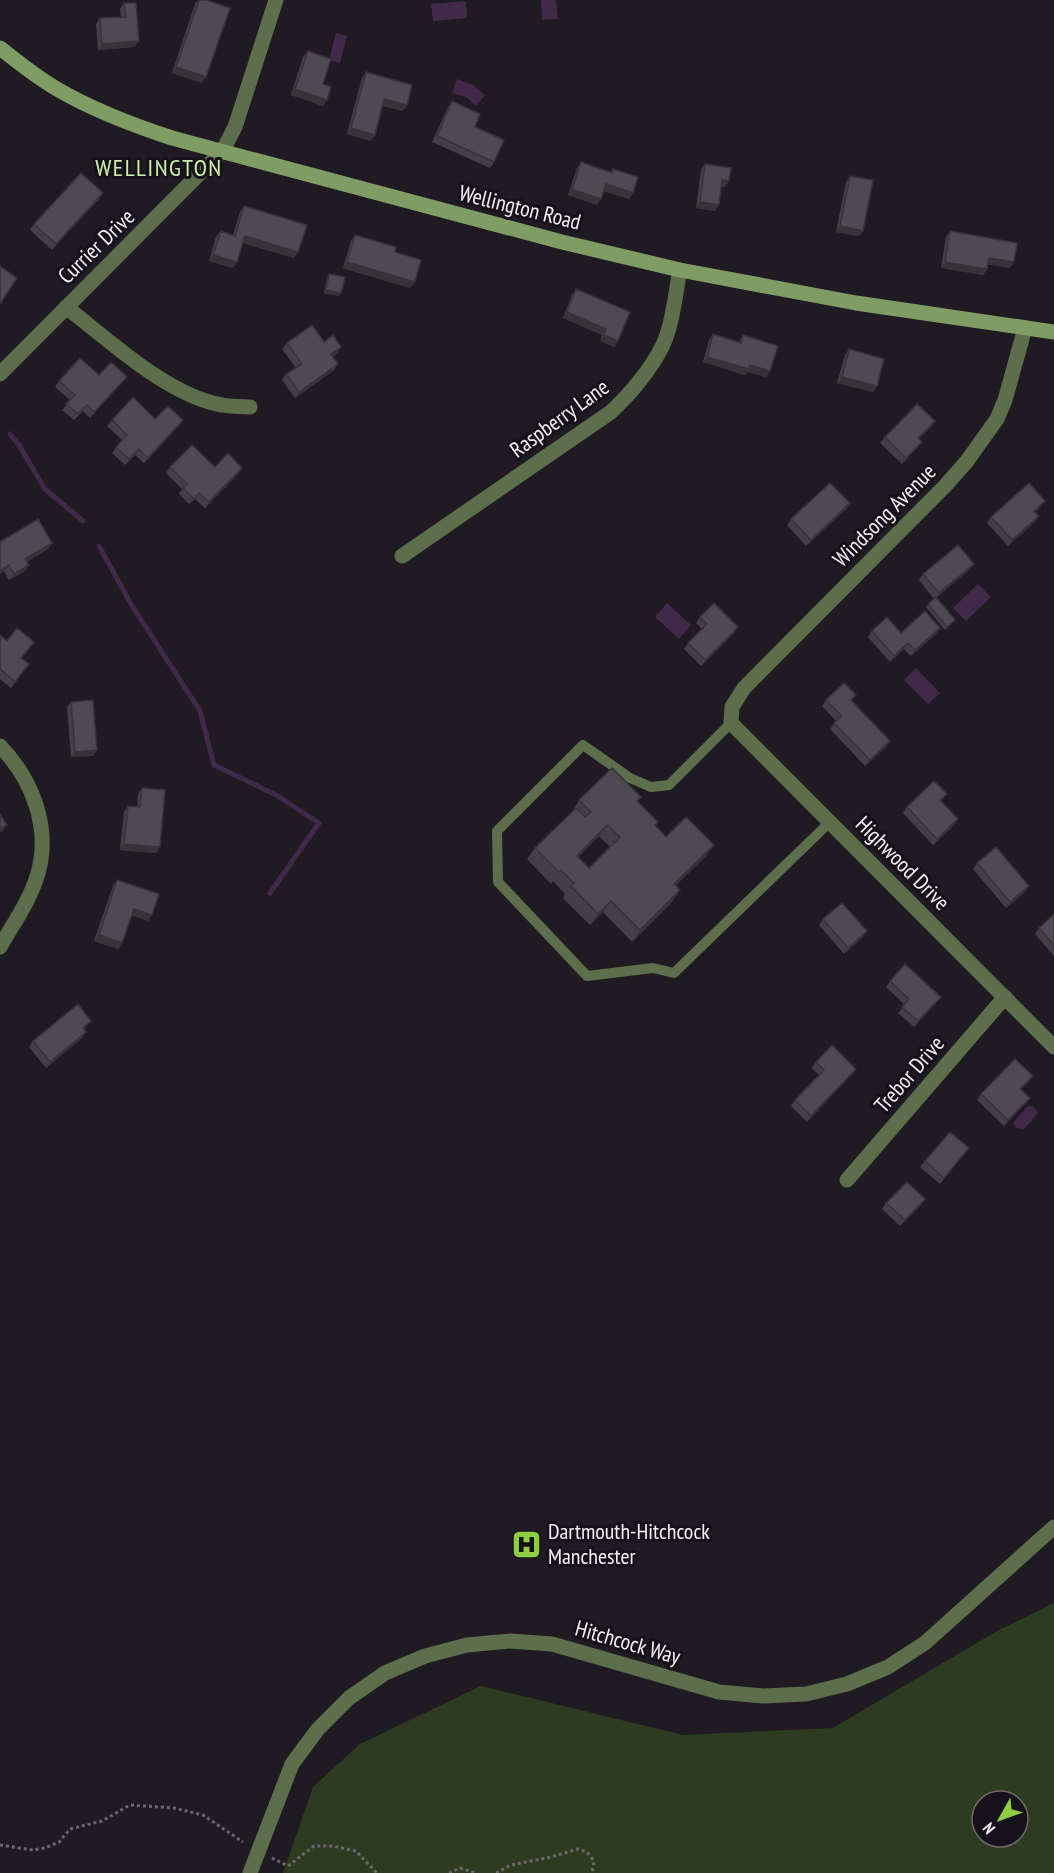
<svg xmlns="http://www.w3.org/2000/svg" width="1054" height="1873" font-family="'PT Sans Narrow',sans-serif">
	<rect width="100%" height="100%" fill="#201b22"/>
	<path fill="#2d3c20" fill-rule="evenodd" d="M1054 1603V1873H283L313 1787 360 1744 481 1686 683 1735 833 1728 997 1631ZM982 1801H1018V1837H982Z"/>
	<path fill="#412949" d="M541 0H556L558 19 542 20Z
		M466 1 467 18 433 21 431 4Z
		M336 33 347 36 340 63 329 60Z
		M457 79 473 85 485 95 476 106 466 97 452 93Z
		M978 584 991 597 966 621 953 608Z
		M667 603 691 625 679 639 655 617Z
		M916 668 940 693 928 704 904 680Z
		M1028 1106 1034 1107 1038 1113 1024 1129 1016 1128 1013 1123Z"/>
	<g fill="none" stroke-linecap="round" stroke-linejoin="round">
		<path stroke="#412949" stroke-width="5" d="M10 434 19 445 45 489 83 521
			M99 546 131 604 200 711 214 765 276 795 319 823 270 893"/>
		<path stroke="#6c686e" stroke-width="3" stroke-dasharray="3 3" stroke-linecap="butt" d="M0 1845 33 1850 45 1848 59 1842 70 1829 102 1821 130 1805 174 1808 203 1815 243 1842
			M272 1858 288 1866 314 1846H333L356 1851 377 1873
			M449 1873 460 1868 476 1873
			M496 1873 511 1865 551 1857 578 1849 587 1852 594 1861 592 1873"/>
		<path stroke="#5c6e4c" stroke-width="10" d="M731 723 669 785 651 787 630 778 583 745 497 831 498 882 587 976 653 968 674 973 830 822"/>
		<path stroke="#5c6e4c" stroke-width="15" d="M66 307C109 340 168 396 222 405 231 407 241 406 250 407
			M1025 328 1005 400 997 419 967 461 945 486 744 688 732 707 731 723 1054 1047
			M0 374 223 150 235 127 276 0
			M402 556 611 412C631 393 649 372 662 347 673 324 675 295 680 270
			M0 746C32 779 51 827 38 873 31 899 13 924 0 947
			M847 1180 1005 997
			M250 1873 292 1764 318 1729 349 1698 385 1673 425 1656 467 1645 510 1641 552 1644 719 1692 763 1696 806 1694 847 1684 888 1667 925 1643 1054 1527"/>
		<path stroke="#809c65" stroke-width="15" d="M0 48C18 62 36 77 57 89 93 110 132 125 172 138L562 242 680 270 856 303 1054 332"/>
	</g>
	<path fill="#443f46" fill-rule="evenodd" d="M198 0H206V77L202 83 172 73 195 4Z
		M124 3 135 47 98 50 96 24 100 18 121 17 120 9Z
		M308 51 323 84V106L291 95 303 57Z
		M366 72 403 111 382 106 375 135 370 141 347 134 362 78Z
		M452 101 475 127 494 162 490 168 432 142 448 107Z
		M581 162 611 172 613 169 633 193 629 199 604 191 597 205 568 195 577 168Z
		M705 164 729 181 725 187 721 186 719 205 715 211 696 208 701 170Z
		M850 176 859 236 836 232 846 182Z
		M103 193 99 199 52 250 30 230 34 224Z
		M244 206 294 258 243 243 233 268 209 261 216 237 221 231 233 235 240 212Z
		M950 231 1010 268 988 264 987 269 983 275 941 268 946 237Z
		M355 235 395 252 410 288 343 268 351 241Z
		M329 274 339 296 324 293 327 277Z
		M576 289 618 341 614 347 600 341 602 335 563 318 572 295Z
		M713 334 739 342 743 335 770 371 766 377 748 372 745 375 703 362 709 340Z
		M324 342 341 347 337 353 333 356 334 370 295 398 282 380 286 374 296 368 282 349 287 343Z
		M849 349 877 386 873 392 837 383 845 355Z
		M99 375 127 377 122 382 90 418 83 411 74 420 62 410 70 400 55 387 59 381Z
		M155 419 179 426 144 463 135 455 125 465 112 453 122 440 107 426 112 420Z
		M935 421 931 427 918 439 922 442 917 448 902 464 880 443 885 437Z
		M170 467H215L242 468 238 474 205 508 195 499 189 504 179 494 182 489 166 473Z
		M850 503 846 509 806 546 787 525 791 519Z
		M1041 507 1035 512V522L1008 546 987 523 991 517Z
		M0 542 52 543 48 549 27 562 29 565 25 571 9 580 4 571Z
		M974 564 970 569 936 598 955 620 945 630 926 607 934 599 919 580 923 574Z
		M700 617 734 633 701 666 684 649 688 643 702 629 696 623Z
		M872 631 901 633 936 634 911 656 904 649 890 662 868 637Z
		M0 635 7 641 34 642 22 658 25 670 11 688 0 679Z
		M826 700 852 701 886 747 865 766 830 729 836 721 822 706Z
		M71 702 97 750 93 756 71 757 67 707Z
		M142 788 160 847 156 853 120 850 124 812 128 806 137 807 138 794Z
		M947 794 941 801 958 819 954 825 933 845 903 813 907 807Z
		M641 797 638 801 655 826 666 837 706 856 676 885 680 890 672 902 632 942 603 912 590 925 563 898 565 894 553 881 551 884 527 859 535 848 572 812 579 800ZM599 836 610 847 589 868 578 857Z
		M977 863 1029 886 1025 892 1006 908 973 869Z
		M117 880 148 921 132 915 122 943 118 949 94 941 113 886Z
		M1054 914V956L1035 934 1039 928Z
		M823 919 863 937 844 954 819 925Z
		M890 981 936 1003 914 1027 898 1013 905 1005 886 987Z
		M87 1027 84 1029 82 1038 46 1068 29 1047 33 1041Z
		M816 1062 856 1069 852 1074 807 1122 791 1106 795 1100 819 1075 812 1068Z
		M1029 1082 1021 1089 1030 1098 1026 1103 1004 1126 977 1100 981 1094Z
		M969 1148 940 1184 920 1167 925 1161Z
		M925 1199 921 1205 900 1226 882 1209 886 1203Z"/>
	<path fill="#373339" d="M139 41 135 47 98 50 102 44Z
		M176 67 206 77 202 83 172 73Z
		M295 89 327 100 323 106 291 95Z
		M384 99 407 105 403 111 380 105Z
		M351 128 375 135 370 141 347 134Z
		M722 180 729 181 725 187 718 186Z
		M606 184 633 193 629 199 602 190Z
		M572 189 601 199 597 205 568 195Z
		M103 193 99 199 52 250 56 244Z
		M700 202 719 205 715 211 696 208Z
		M840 226 863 231 859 236 836 232Z
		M245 236 298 252 294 258 241 242Z
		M213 255 237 262 233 268 209 261Z
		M989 258 1014 262 1010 268 985 264Z
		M347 262 415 282 410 288 343 268Z
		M945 262 987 269 983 275 941 268Z
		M326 290 341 293 339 296 324 293Z
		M567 312 606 329 602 335 563 318Z
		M604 335 618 341 614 347 600 341Z
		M341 347 337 353 327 360 331 354Z
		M707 357 750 365 770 371 766 377 748 372 745 375 703 362Z
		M338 364 334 370 295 398 299 392Z
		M842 377 877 386 873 392 837 383Z
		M183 420 179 426 144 463 148 458Z
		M935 421 931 427 914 444 918 438Z
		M922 442 917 448 902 464 906 458Z
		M242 468 238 474 205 508 209 502Z
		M850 503 846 509 806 546 811 540Z
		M1039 516 1035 522 1008 546 1012 540Z
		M52 543 48 549 21 565 25 559Z
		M974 564 970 569 935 599 939 593Z
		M9 565 4 571 0 574V571Z
		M29 565 25 571 9 580 14 574Z
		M738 627 734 633 701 666 705 660Z
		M940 628 936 634 911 656 915 650Z
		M908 643 904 649 890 662 894 656Z
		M890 741 886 747 865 766 870 760Z
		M97 750 93 756 71 757 75 752Z
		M958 819 954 825 933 845 937 839Z
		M7 825 3 831 0 833V829Z
		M607 825 599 836 569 867 577 856Z
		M124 844 160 847 156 853 120 850Z
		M714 845 706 856 666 895 674 884Z
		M1029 886 1025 892 1006 908 1010 902Z
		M680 890 672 902 632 942 640 930Z
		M611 901 603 912 590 925 598 914Z
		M134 909 152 915 148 921 130 915Z
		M867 931 863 937 844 954 848 948Z
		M99 935 122 943 118 949 94 941Z
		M941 997 936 1003 914 1027 918 1021Z
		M86 1032 82 1038 46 1068 50 1062Z
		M856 1069 852 1074 807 1122 811 1116Z
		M1030 1098 1026 1103 1004 1126 1008 1120Z
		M925 1199 921 1205 900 1226 905 1220Z"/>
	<path fill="#4f4951" stroke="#373339" stroke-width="1.5" fill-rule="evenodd" d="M199 0H206L230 8 206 77 176 67Z
		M124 3H136L139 41 102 44 100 18 126 17Z
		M308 51 331 59 323 84 331 87 327 100 295 89Z
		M366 72 412 85 407 105 384 99 375 135 351 128Z
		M452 101 480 114 475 127 504 140 494 162 437 136Z
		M581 162 612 173 613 169 638 177 633 193 606 184 601 199 572 189Z
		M705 164 731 168 729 181 722 180 719 205 700 202Z
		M81 173 103 193 56 244 34 224Z
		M850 176 873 180 863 231 840 226Z
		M244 206 307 225 298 252 245 236 237 262 213 255 221 231 235 236Z
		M950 231 1017 243 1014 262 989 258 987 269 945 262Z
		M355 235 396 247 395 252 421 260 415 282 347 262Z
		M0 266 17 278 0 304Z
		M329 274 345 277 341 293 326 290Z
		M576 289 630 312 618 341 604 335 606 329 567 312Z
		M312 325 324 342 333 335 341 347 331 354 338 364 299 392 286 374 302 364 287 343Z
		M713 334 741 343 743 335 778 346 770 371 750 365 749 369 707 357Z
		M849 349 884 359 877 386 842 377Z
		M80 358 99 375 111 362 127 377 94 412 87 405 78 414 66 404 75 395 59 381Z
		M133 397 155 419 168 406 183 420 148 458 139 449 129 459 116 447 127 435 112 420Z
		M917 404 935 421 918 438 922 442 906 458 885 437Z
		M192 445 215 467 228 453 242 468 209 502 199 493 194 499 183 488 187 484 170 467Z
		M830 483 850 503 811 540 791 519Z
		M1029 483 1045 501 1034 511 1039 516 1012 540 991 517Z
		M38 519 52 543 25 559 29 565 14 574 9 565 0 571V542Z
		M958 545 974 564 939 593 923 574Z
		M936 597 955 620 947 627 928 604Z
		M714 603 738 627 705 660 688 643 707 624 700 617Z
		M925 611 940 628 915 650 908 643 894 656 872 631 887 617 901 633Z
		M17 628 34 642 21 658 29 664 15 682 0 669V635L7 641Z
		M844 683 856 695 851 700 890 741 870 760 834 723 842 716 826 700Z
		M93 700 97 750 75 752 71 702Z
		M612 768 641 797 637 801 658 822 655 825 666 837 686 817 714 845 674 884 680 890 640 930 611 901 598 914 571 886 574 883 561 870 559 872 535 848 576 808 585 817 591 812 579 800ZM607 825 620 837 589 868 577 856Z
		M934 781 947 794 940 800 958 819 937 839 907 807Z
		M142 788 165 790 160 847 124 844 128 806 140 807Z
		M0 814 7 825 0 829Z
		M996 847 1029 886 1010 902 977 863Z
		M117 880 159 894 152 915 134 909 122 943 99 935Z
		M842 903 867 931 848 948 823 919Z
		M1054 914V945L1039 928Z
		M905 964 941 997 918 1021 902 1007 909 999 890 981Z
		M78 1004 91 1021 83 1028 86 1032 50 1062 33 1041Z
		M832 1045 856 1069 811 1116 795 1100 824 1070 816 1062Z
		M1015 1059 1033 1076 1020 1089 1030 1098 1008 1120 981 1094Z
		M950 1132 969 1148 944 1178 925 1161Z
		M907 1182 925 1199 905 1220 886 1203Z"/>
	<defs>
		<symbol id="hospital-square" viewBox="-11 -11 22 22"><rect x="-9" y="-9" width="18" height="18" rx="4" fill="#8ece43" stroke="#171219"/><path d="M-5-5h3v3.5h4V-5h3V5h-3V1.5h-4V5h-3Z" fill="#111"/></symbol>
	</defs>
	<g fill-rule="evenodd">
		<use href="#hospital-square" x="510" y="1528" width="33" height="33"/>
	</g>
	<g text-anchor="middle" stroke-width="6" stroke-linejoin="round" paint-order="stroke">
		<g font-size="22" fill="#f5f1f6" stroke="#171219">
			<text transform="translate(520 207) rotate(14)" y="8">Wellington Road</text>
			<text transform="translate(96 246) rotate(-44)" y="8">Currier Drive</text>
			<text transform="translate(559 418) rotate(-36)" y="8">Raspberry Lane</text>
			<text transform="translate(884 515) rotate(-45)" y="8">Windsong Avenue</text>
			<text transform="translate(903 863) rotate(45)" y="8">Highwood Drive</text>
			<text transform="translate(909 1074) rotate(-49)" y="8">Trebor Drive</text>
			<text transform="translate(628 1642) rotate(16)" y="8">Hitchcock Way</text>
		</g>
		<g font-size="22" fill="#f5f1f6" stroke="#171219" text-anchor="start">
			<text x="548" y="1539">Dartmouth-Hitchcock<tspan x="548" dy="25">Manchester</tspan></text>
		</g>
		<g font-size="24" letter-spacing="1.5" fill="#cbf0aa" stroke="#171219">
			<text x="159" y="176">WELLINGTON</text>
		</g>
	</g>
	<g transform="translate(1000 1819) rotate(230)"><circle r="28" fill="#171219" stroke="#706b71" stroke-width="1.5"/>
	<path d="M0-4.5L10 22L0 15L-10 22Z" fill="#8ece43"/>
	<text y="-9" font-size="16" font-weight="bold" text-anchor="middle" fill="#f5f1f6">N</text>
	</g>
</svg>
